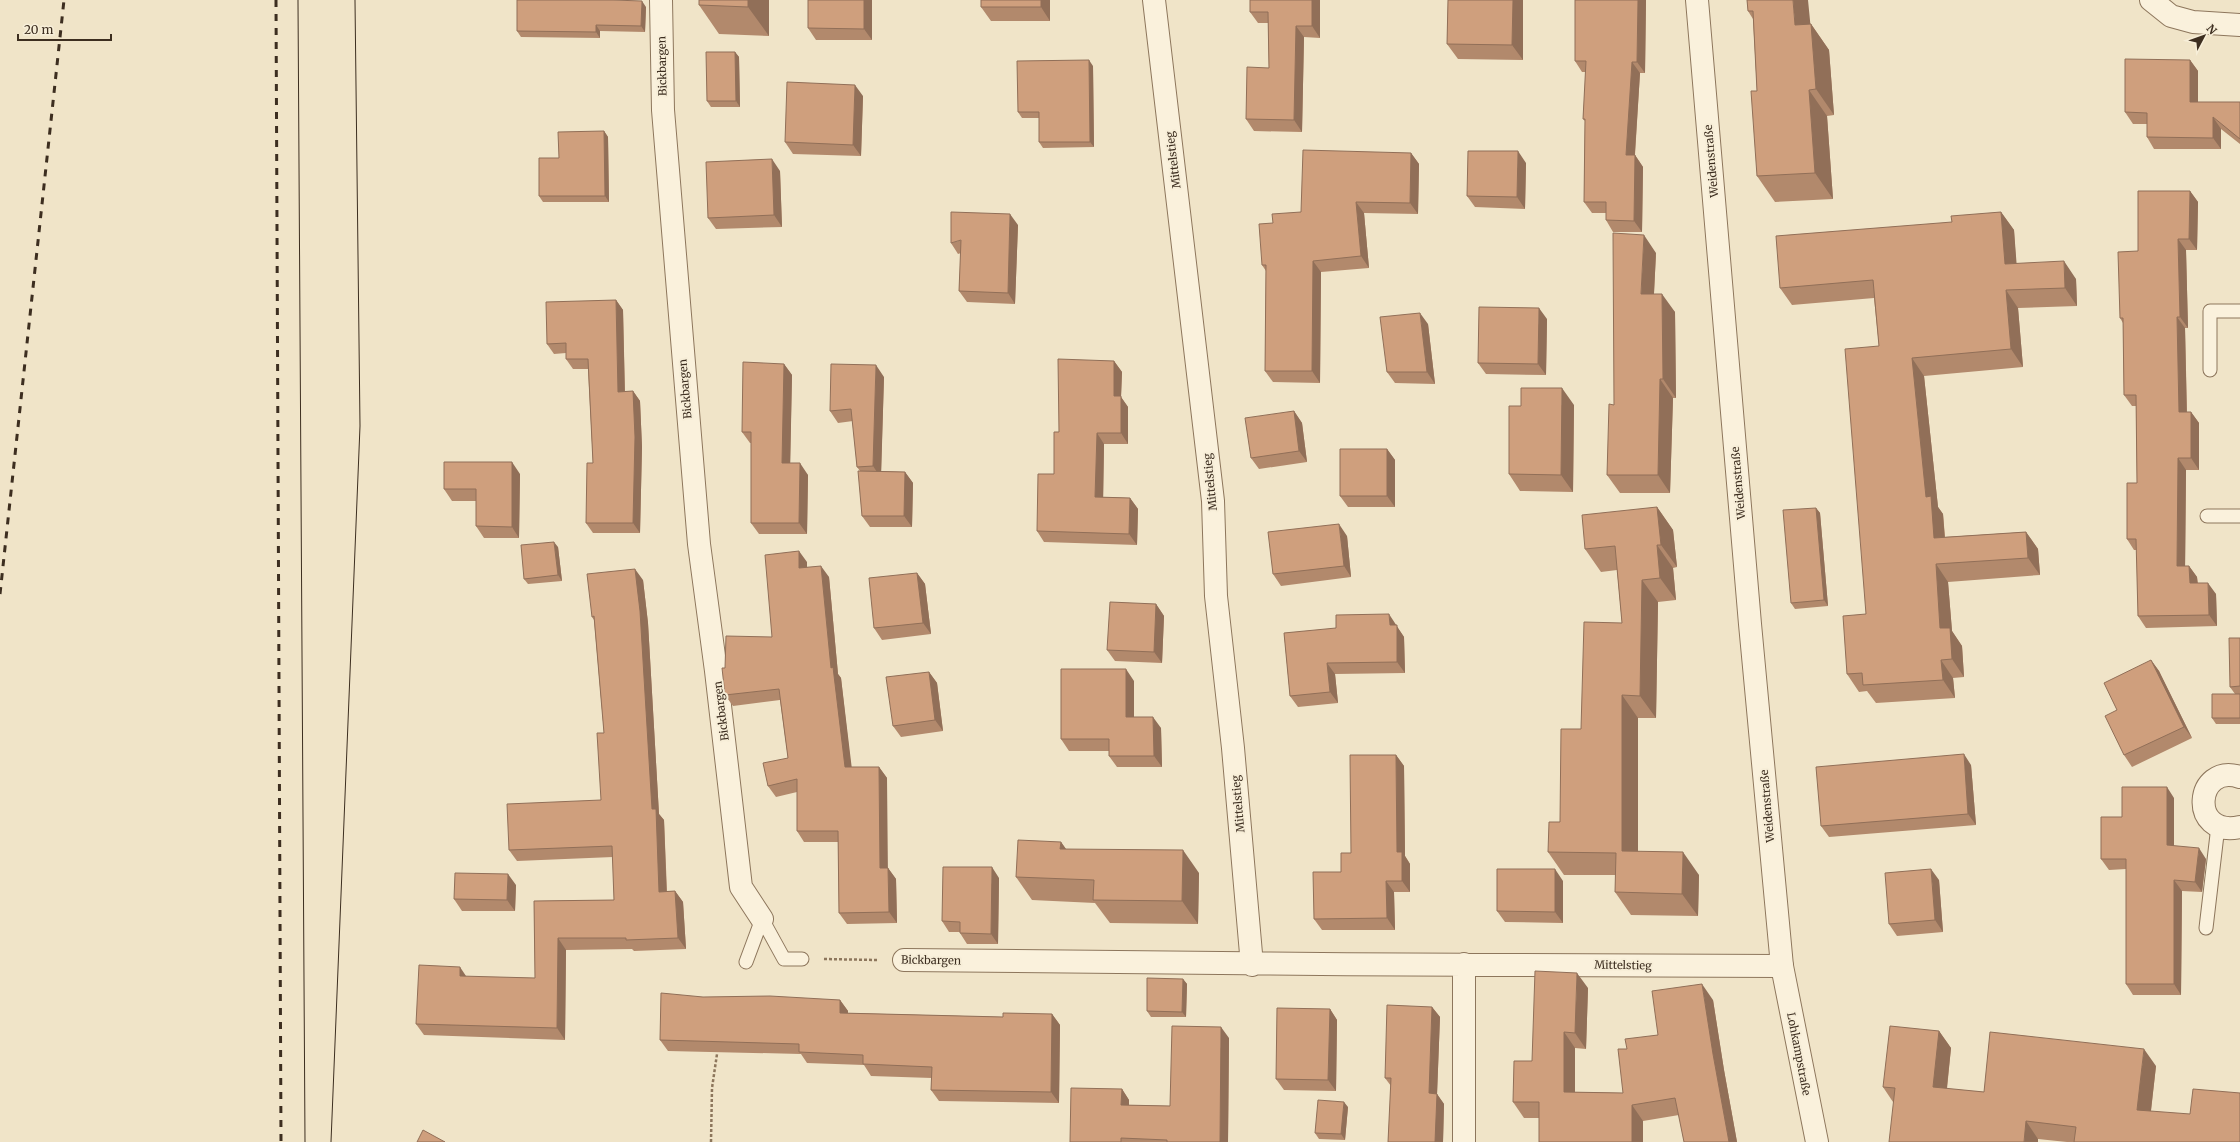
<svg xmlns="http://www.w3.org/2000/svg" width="2240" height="1142" font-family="Merriweather,serif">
	<rect width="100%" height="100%" fill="#f0e4c8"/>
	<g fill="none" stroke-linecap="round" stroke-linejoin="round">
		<defs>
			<path id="service" d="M2210 370V311H2240
				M2207 516H2240
				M762 919 784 959H802
				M2206 928 2218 826
				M746 962 762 919"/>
			<path id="minor" d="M661 0 663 110 699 544 716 671 741 887 762 919
				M1154 0 1213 501 1216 596 1233 748 1252 965
				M2151 0 2171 16 2193 22 2240 25
				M2240 777C2195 762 2188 838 2240 827
				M904 960C1197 964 1489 965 1782 966
				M1464 964V1142"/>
			<path id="tertiary" d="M1697 0 1750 624 1782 966 1817 1142"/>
		</defs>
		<use href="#service" stroke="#8d765c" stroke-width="15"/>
		<use href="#minor" stroke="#8d765c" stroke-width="24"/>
		<use href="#tertiary" stroke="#8d765c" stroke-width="24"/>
		<path stroke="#8d765c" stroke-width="2.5" stroke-dasharray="3 2" stroke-linecap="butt" d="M824 959 877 960
			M711 1142 712 1088 717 1054"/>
		<use href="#service" stroke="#faf1dc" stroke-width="13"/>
		<use href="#minor" stroke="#faf1dc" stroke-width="22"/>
		<use href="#tertiary" stroke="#faf1dc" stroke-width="22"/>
		<path stroke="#3d2e20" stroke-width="1" d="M298 0 305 1142
			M331 1142 360 426 355 0"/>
		<path stroke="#3d2e20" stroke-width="3" stroke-dasharray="7 7" stroke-linecap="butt" d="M276 0 281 1142
			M0 594 64 0"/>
	</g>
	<path fill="#b2896c" d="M769 0V36L719 34 699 5Z
		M808 0H872V40H816L808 28Z
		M981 0H1050V21H991L981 7Z
		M1320 0V38L1304 37 1302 132 1254 131 1246 119 1269 68 1268 23H1258L1250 12Z
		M1448 0H1523V60L1458 59 1447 44Z
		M1575 0H1646L1645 73H1640L1635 155 1643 167 1642 232H1613L1606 220V213H1592L1584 202 1585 121 1583 119 1586 72H1582L1575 61Z
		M1747 0 1811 24 1829 50 1834 115 1827 116 1833 199 1775 202 1757 176V91L1753 19 1748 11Z
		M646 7 645 32 600 31V38L521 37 517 31Z
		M735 52 739 57 740 107H711L707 101Z
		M2190 60 2198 71V102H2240V144L2221 129V149H2154L2147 137V124H2133L2125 112Z
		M1093 66 1094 147 1043 148 1039 142V118H1022L1018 112Z
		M863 96 861 156 793 154 785 142Z
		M604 131 608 137 609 202H543L539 196 559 158Z
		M1411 153 1419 164 1418 214 1364 213 1369 268 1321 272 1320 383 1273 382 1265 371 1266 271 1262 265 1273 223 1301 212Z
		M1526 163 1525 209 1475 207 1467 196Z
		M780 171 782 227 716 229 708 218Z
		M2190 191 2198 202 2197 250H2186L2188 328H2185L2187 412H2191L2199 423V470H2186L2185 566H2189L2197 577 2198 583 2216 594 2217 626 2146 628 2138 616 2137 550H2134L2127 539 2137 483 2136 406H2132L2124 395 2123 323 2120 318 2138 251Z
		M2001 212 2014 230 2016 263 2076 279 2077 306 2018 308 2023 367 1924 376 1938 507 1943 514 1945 537 2026 532 2038 549 2040 575 1948 582 1952 631 1962 646 1964 677 1953 678 1955 698 1876 703 1867 691 1859 692 1847 674 1866 614 1879 346 1874 298 1792 305 1780 288 1952 222Z
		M1018 225 1015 304 967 302 959 291 961 253 958 254 951 243Z
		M1656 253 1654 294 1675 312 1676 398H1673L1670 493H1620L1607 475 1614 405Z
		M616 300 623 310 625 392 633 391 640 401 642 447 640 533H593L586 523 593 463 588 369H573L566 359V353L554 354 547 344Z
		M1547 319 1546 375 1486 374 1478 363Z
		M1428 324 1435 384 1395 383 1387 372Z
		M1114 361 1122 372 1121 397 1128 407V444H1104L1103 497 1130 498 1138 509 1137 545 1044 542 1037 531 1054 474 1059 432Z
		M784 364 792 375 790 463 808 475 807 534H759L751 523V443H750L742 432Z
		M884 377 881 471 905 472 913 483 912 527H870L862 516 860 471 857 467 853 421 838 423 830 411Z
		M1574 405 1573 492 1520 491 1509 474 1521 406Z
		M1294 411 1302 423 1307 462 1259 469 1251 458Z
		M1387 449 1395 460V507H1348L1340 496Z
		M520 474 519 538H484L476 526V501H452L444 489Z
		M1657 507 1673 530 1677 567 1673 568 1676 600 1658 602 1656 718H1638V851L1699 875 1698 916 1631 915 1615 892 1616 875H1564L1548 852 1560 822 1581 729 1622 623 1617 570 1601 572 1585 549Z
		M1816 508 1820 513 1828 606 1795 609 1791 603Z
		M1347 536 1351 577 1281 586 1273 574Z
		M558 547 562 581 528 584 524 579Z
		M807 562V567L829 577 838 674 841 678 851 767H879L887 778V868H888L896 879 897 923 847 924 839 913 838 842H804L797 831V792L776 797 768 786 788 758 780 700 733 706 725 695 772 637Z
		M917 573 925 584 931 634 882 640 874 628Z
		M643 580 648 623 659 814 664 820 667 891H675L683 902 686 949 634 951 632 949 566 950 565 1040 424 1035 416 1024 466 977 535 978 534 901 614 900 613 857 517 861 509 850 601 800 604 733 594 620 592 617Z
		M1156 604 1164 616 1162 663 1115 661 1107 650Z
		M1397 626V627L1404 637 1405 673 1335 674 1338 703 1298 707 1290 696 1284 633Z
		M2240 638V724H2216L2212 718 2235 694 2230 687Z
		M2151 660 2159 671 2192 738 2132 767 2124 755 2117 710Z
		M929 672 937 683 943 731 901 737 893 726Z
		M1134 681V717L1161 728 1162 767H1117L1109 756V751H1069L1061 739Z
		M1396 755 1404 766 1405 856 1410 864V892H1394L1395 930H1322L1314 919 1341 872 1351 853Z
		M1971 765 1976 825 1829 837 1821 826Z
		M2174 798V846L2206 859 2202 892 2182 891 2181 995H2133L2126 984V869L2109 870 2101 859Z
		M1061 842 1066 849 1199 873 1198 924 1110 923 1095 903 1032 900 1016 877Z
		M999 878 998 944H967L960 933V932H949L942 921Z
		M1939 880 1943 932 1897 936 1889 924Z
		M1563 881V923L1505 922 1497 911Z
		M516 885 515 911H462L454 899Z
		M1183 979 1187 984 1186 1017H1151L1147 1011Z
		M1588 988 1586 1049 1575 1048V1092L1623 1093 1627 1049 1658 1035 1713 1000 1724 1070 1737 1142H1684L1679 1115 1643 1121V1142H1539V1118H1524L1513 1102 1532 1061Z
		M703 997 840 1000 848 1011V1013L1003 1017 1052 1014 1060 1025 1059 1103 939 1101 931 1090 932 1078 871 1076 864 1065 807 1063 801 1054 668 1051 660 1040Z
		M1432 1007 1440 1017 1437 1094 1444 1104 1443 1142H1388L1391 1086 1385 1078Z
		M1330 1009 1337 1020 1336 1091 1284 1090 1276 1079Z
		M1939 1031 1951 1048 1947 1089 1984 1092 2156 1066 2151 1111 2240 1142H2067L2038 1139 1893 1102 1883 1087Z
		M1229 1038 1228 1142H1070L1122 1089 1129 1100V1105L1170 1106Z
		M1348 1107 1345 1140 1319 1139 1315 1133Z"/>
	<path fill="#916f58" d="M748 0H769V36L748 7Z
		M864 0H872V40L864 29Z
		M1041 0H1050V21L1041 7Z
		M1312 0H1320V38L1312 26Z
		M1513 0H1523V60L1512 45Z
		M1638 0H1646L1645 73 1637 62Z
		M1793 0H1808L1813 51 1795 25Z
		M642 1 646 7 645 32 641 26Z
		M1811 24 1829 50 1834 115 1816 89Z
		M596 25 600 31V38L596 32Z
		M1296 26 1304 37 1302 132 1294 120Z
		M735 52 739 57 740 107 736 101Z
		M1089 60 1093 66 1094 147 1090 142Z
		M2190 60 2198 71V114L2190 102Z
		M1632 62 1640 73 1634 167 1626 155Z
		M855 85 863 96 861 156 853 145Z
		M1809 90 1827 116 1833 199 1815 173Z
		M2213 117 2221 129V149L2213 138Z
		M604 131 608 137 609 202 605 196Z
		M1518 151 1526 163 1525 209 1517 197Z
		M1411 153 1419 164 1418 214 1410 203Z
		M1635 155 1643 167 1642 232 1634 221Z
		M772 159 780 171 782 227 774 215Z
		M2190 191 2198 202 2197 250 2189 239Z
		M1356 202 1364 213 1369 268 1361 256Z
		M2001 212 2014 230 2018 282 2005 264Z
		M1010 214 1018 225 1015 304 1008 293Z
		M1644 235 1656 253 1653 312 1641 294Z
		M2178 239 2186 250 2188 328 2180 317Z
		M1313 261 1321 272 1320 383 1312 371Z
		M2064 261 2076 279 2077 306 2065 288Z
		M2006 290 2018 308 2023 367 2011 349Z
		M1662 294 1675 312 1676 398 1663 379Z
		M616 300 623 310 625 402 618 392Z
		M1539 308 1547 319 1546 375 1538 364Z
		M1420 313 1428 324 1435 384 1427 372Z
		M2177 317 2185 328 2187 424 2179 412Z
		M1912 358 1924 376 1938 507 1943 514 1946 555 1934 538 1926 497Z
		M1114 361 1122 372 1121 397 1128 407V444L1121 433 1114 396Z
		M784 364 792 375 790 475 782 463Z
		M876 365 884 377 881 478 873 466Z
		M1660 379 1673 398 1670 493 1658 475Z
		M1562 388 1574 405 1573 492 1561 475Z
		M633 391 640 401 642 447 640 533 633 523Z
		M1294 411 1302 423 1307 462 1299 451Z
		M2191 412 2199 423V470L2191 458Z
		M1097 433 1104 444 1103 508 1095 497Z
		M1387 449 1395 460V507L1387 496Z
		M2178 458 2186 470 2185 577 2177 566Z
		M512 462 520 474 519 538 512 527Z
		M800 463 808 475 807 534 799 523Z
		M905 472 913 483 912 527 904 516Z
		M1130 498 1138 509 1137 545 1129 534Z
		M1657 507 1673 530 1677 567 1661 545Z
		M1816 508 1820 513 1828 606 1824 600Z
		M1339 524 1347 536 1351 577 1344 566Z
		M2026 532 2038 549 2040 575 2028 558Z
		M554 542 558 547 562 581 558 575Z
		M1657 545 1673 568 1676 600 1660 578Z
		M799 551 807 562V578L799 568Z
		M1936 564 1948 582 1952 631 1962 646 1964 677 1952 659 1940 628Z
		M821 566 829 577 838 674 841 678 853 778 845 767 831 668Z
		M2189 566 2197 577 2198 594 2190 583Z
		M635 569 643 580 648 623 659 814 664 820 667 903 659 892 652 809Z
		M917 573 925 584 931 634 923 623Z
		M1642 580 1658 602 1656 718 1640 696Z
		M2208 583 2216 594 2217 626 2209 615Z
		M1156 604 1164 616 1162 663 1154 652Z
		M1389 614 1404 637 1405 673 1397 662 1390 625Z
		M1941 660 1953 678 1955 698 1943 680Z
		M2151 660 2159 671 2192 738 2184 727Z
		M1327 663 1335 674 1338 703 1330 692Z
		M1126 669 1134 681V728L1126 717Z
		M929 672 937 683 943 731 935 720Z
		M1622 695 1638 718V873L1622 851Z
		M1153 717 1161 728 1162 767 1154 756Z
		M1964 754 1971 765 1976 825 1968 814Z
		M1396 755 1404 766 1405 856 1410 864V892L1402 881 1397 852Z
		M879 767 887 778 888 879 880 868Z
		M2167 787 2174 798V856L2167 845Z
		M1061 842 1077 865 1060 849Z
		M2199 848 2206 859 2202 892 2195 882Z
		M1183 850 1199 873 1198 924 1182 901Z
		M1683 852 1699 875 1698 916 1682 894Z
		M992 867 999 878 998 944 991 934Z
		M888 868 896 879 897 923 889 912Z
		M1555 869 1563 881V923L1555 912Z
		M1931 869 1939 880 1943 932 1935 920Z
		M508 874 516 885 515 911 507 900Z
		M2174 880 2182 891 2181 995 2174 984Z
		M1386 881 1394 892 1395 930 1387 918Z
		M675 891 683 902 686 949 678 938Z
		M558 938 566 950 565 1040 557 1028Z
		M460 967 468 979 460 976Z
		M1577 973 1588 988 1586 1049 1575 1033Z
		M1183 979 1187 984 1186 1017 1182 1012Z
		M1702 984 1713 1000 1724 1070 1737 1142H1729L1713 1054Z
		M840 1000 848 1011 847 1024 840 1013Z
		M1432 1007 1440 1017 1437 1095V1094L1444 1104 1443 1142H1435L1429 1093Z
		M1330 1009 1337 1020 1336 1091 1328 1080Z
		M1052 1014 1060 1025 1059 1103 1051 1092Z
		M1221 1027 1229 1038 1228 1142H1220Z
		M1939 1031 1951 1048 1945 1105 1933 1087Z
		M1564 1032 1575 1048V1108L1564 1092Z
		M2144 1049 2156 1066 2149 1127 2137 1110Z
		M1122 1089 1129 1100V1115L1121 1105Z
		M1344 1102 1348 1107 1345 1140 1341 1134Z
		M1632 1105 1643 1121V1142H1632Z
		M2026 1121 2038 1139V1142H2024Z"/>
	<path fill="#cf9f7d" stroke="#916f58" d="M517 0H613L642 1 641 26 596 25V32L517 31Z
		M699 0H748V7L699 5Z
		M808 0H864V29L808 28Z
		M981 0H1041V7H981Z
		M1250 0H1312V26H1296L1294 120 1246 119 1247 67 1269 68 1268 12H1250Z
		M1448 0H1513L1512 45 1447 44Z
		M1575 0H1638L1637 62H1632L1626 155H1635L1634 221 1606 220V202H1584L1585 119H1583L1586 61H1575Z
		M1747 0H1793L1795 25 1811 24 1816 89 1809 90 1815 173 1757 176 1751 91H1757L1753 11H1748Z
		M706 52H735L736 101H707Z
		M2125 59 2190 60V102H2240V139L2213 117V138L2147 137V113L2125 112Z
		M1089 60 1090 142H1039V112H1018L1017 61Z
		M787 82 855 85 853 145 785 142Z
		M604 131 605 196H539V158H559L558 132Z
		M1303 150 1411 153 1410 203 1356 202 1361 256 1313 261 1312 371H1265L1266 265H1262L1259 224 1273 223 1272 214 1301 212Z
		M1468 151H1518L1517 197 1467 196Z
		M772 159 774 215 708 218 706 162Z
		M2138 191H2190L2189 239H2178L2180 317H2177L2179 412H2191V458H2178L2177 566H2189L2190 583H2208L2209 615 2138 616 2136 539H2127V483H2137L2136 395H2124L2123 318H2120L2118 252 2138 251Z
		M951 212 1010 214 1008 293 959 291 961 240 951 243Z
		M2001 212 2005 264 2064 261 2065 288 2006 290 2011 349 1912 358 1926 497 1931 496 1934 538 2026 532 2028 558 1936 564 1940 628H1950L1952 659 1941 660 1943 680 1863 685 1862 673 1847 674 1843 616 1866 614 1845 349 1879 346 1873 280 1780 288 1776 236 1952 222 1951 216Z
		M1613 233 1644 235 1641 294H1662L1663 379H1660L1658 475H1607L1609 404 1614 405Z
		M616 300 618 392 633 391 635 437 633 523H586L587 463H593L588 359H566V343L547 344 546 302Z
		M1479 307 1539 308 1538 364 1478 363Z
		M1420 313 1427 372H1387L1380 317Z
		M1058 359 1114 361V396H1121V433H1097L1095 497 1130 498 1129 534 1037 531 1038 474H1054V432H1059Z
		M743 362 784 364 782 463H800L799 523H751V432H742Z
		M831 364 876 365 873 466 857 467 851 409 830 411Z
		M1521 388H1562L1561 475 1509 474V406H1521Z
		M1294 411 1299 451 1251 458 1245 418Z
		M1340 449H1387V496H1340Z
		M444 462H512V527L476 526V489H444Z
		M858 471 905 472 904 516H862Z
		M1657 507 1661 545H1657L1660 578 1642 580 1640 696 1622 695V851L1683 852 1682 894 1615 892 1616 853 1548 852 1549 822H1560L1561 729H1581L1584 622 1622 623 1615 546 1585 549 1582 515Z
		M1816 508 1824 600 1791 603 1783 510Z
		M1339 524 1344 566 1273 574 1268 532Z
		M554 542 558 575 524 579 521 545Z
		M799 551V568L821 566 831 668 833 667 845 767H879L880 868H888L889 912 839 913 838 831H797V779L768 786 763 763 788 758 779 689 725 695 722 668H725L726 636 772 637 765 555Z
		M635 569 640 611 652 809H656L659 892 675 891 678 938 626 940V938H558L557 1028 416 1024 419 965 460 967V976L535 978 534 901 614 900 612 846 509 850 507 804 601 800 597 733H604L594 616 592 617 587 574Z
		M917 573 923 623 874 628 869 578Z
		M1110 602 1156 604 1154 652 1107 650Z
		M1389 614 1390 625H1397V662L1327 663 1330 692 1290 696 1284 633 1336 628V615Z
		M2229 638H2240V686L2230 687Z
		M2151 660 2184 727 2124 755 2105 716 2117 710 2104 683Z
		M1061 669H1126V717H1153L1154 756H1109V739H1061Z
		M929 672 935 720 893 726 886 677Z
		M2212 694H2240V718H2212Z
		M1964 754 1968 814 1821 826 1816 767Z
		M1350 755H1396L1397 852H1402V881H1386L1387 918 1314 919 1313 872H1341V853H1351Z
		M2122 787H2167V845L2199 848 2195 882 2174 880V984H2126V859H2101V817H2122Z
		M1018 840 1061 842 1060 849 1183 850 1182 901 1093 900 1094 880 1016 877Z
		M943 867H992L991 934 960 933V922L942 921Z
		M1497 869H1555V912L1497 911Z
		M1931 869 1935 920 1889 924 1885 873Z
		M455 873 508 874 507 900 454 899Z
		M1535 971 1577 973 1575 1033 1564 1032V1092L1623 1093 1618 1049H1627L1625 1039 1658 1035 1652 991 1702 984 1713 1054 1729 1142H1684L1675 1098 1632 1105V1142H1539V1102H1513L1514 1061H1532Z
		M1147 978 1183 979 1182 1012 1147 1011Z
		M661 993 703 997 770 996 840 1000V1013L1003 1017V1013L1052 1014 1051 1092 931 1090 932 1067 863 1064V1055L799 1052V1044L660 1040Z
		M1387 1005 1432 1007 1429 1093 1437 1094 1435 1142H1388L1391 1078H1385Z
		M1277 1008 1330 1009 1328 1080 1276 1079Z
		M1172 1026 1221 1027 1220 1142H1167V1140L1121 1138V1142H1070L1071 1088 1122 1089 1121 1105 1170 1106Z
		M1890 1026 1939 1031 1933 1087 1984 1092 1990 1032 2144 1049 2137 1110 2190 1114 2193 1089 2240 1093V1142H2074L2076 1127 2026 1121 2024 1142H1889L1895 1088 1883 1087Z
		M1318 1100 1344 1102 1341 1134 1315 1133Z
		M423 1130 445 1142H417Z"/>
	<g text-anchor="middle" stroke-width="4" stroke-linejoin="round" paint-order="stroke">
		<g font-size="11" fill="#3d2e20" stroke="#f7eed8">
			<text transform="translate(662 66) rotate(-91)" y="4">Bickbargen</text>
			<text transform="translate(1173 160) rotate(-97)" y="4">Mittelstieg</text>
			<text transform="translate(1711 161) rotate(-95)" y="4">Weidenstraße</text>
			<text transform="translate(685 389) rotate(-95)" y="4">Bickbargen</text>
			<text transform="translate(1210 482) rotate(-96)" y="4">Mittelstieg</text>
			<text transform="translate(1738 483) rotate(-95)" y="4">Weidenstraße</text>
			<text transform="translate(721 711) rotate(-97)" y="4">Bickbargen</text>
			<text transform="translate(1238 804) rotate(-95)" y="4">Mittelstieg</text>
			<text transform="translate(1767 806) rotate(-95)" y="4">Weidenstraße</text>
			<text transform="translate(931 960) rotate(1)" y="4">Bickbargen</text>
			<text transform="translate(1623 965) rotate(1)" y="4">Mittelstieg</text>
			<text transform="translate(1799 1054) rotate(79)" y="4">Lohkampstraße</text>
		</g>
	</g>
	<g transform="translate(2204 36) rotate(49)" stroke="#f7eed8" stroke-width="3" paint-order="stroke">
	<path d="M0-3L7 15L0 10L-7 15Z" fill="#3d2e20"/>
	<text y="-6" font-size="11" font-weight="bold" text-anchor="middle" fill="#3d2e20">N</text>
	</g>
	<path d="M18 34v6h93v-6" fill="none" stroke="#3d2e20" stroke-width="2"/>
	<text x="24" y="34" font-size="12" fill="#3d2e20" stroke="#f7eed8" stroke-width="3" paint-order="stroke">20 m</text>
</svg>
